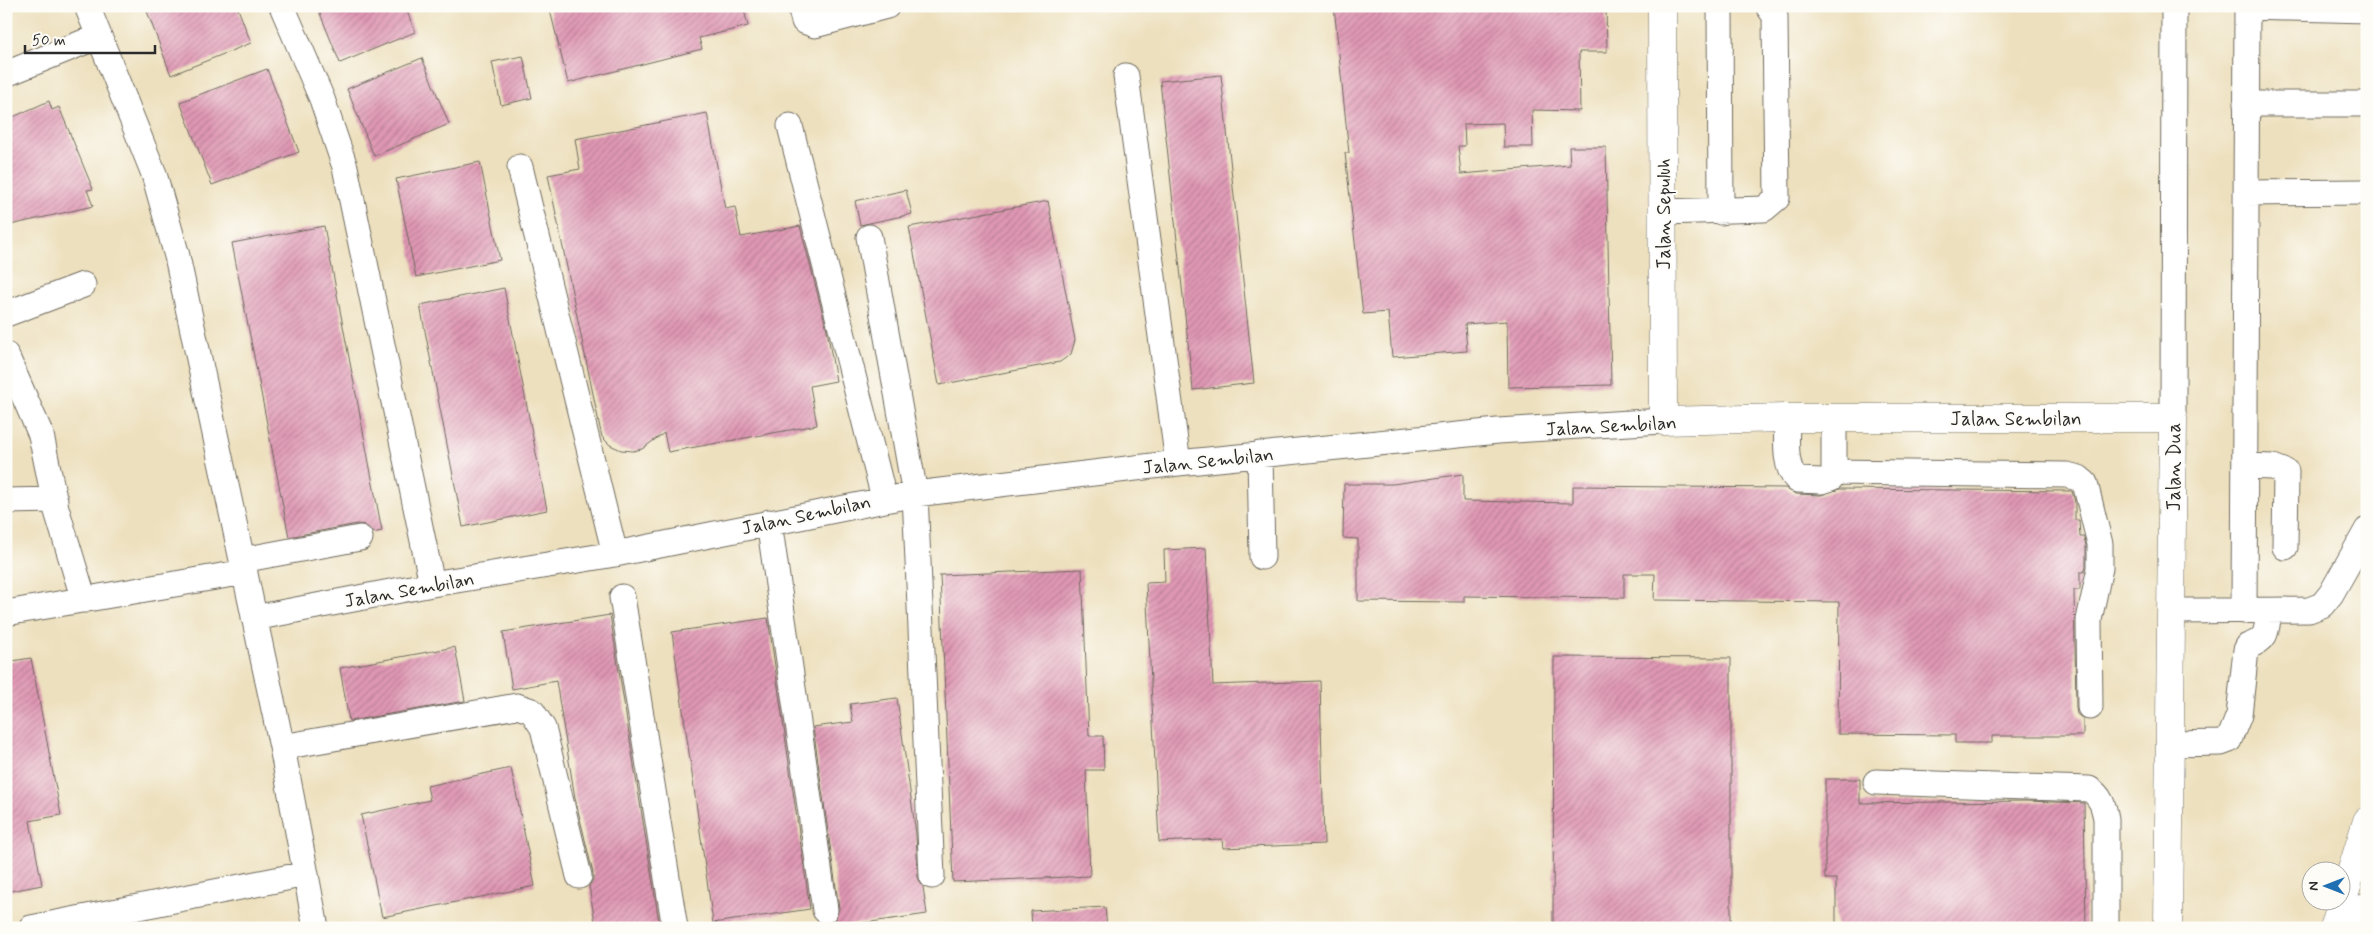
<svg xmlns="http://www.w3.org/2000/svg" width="2373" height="934" font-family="Mynerve,sans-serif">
	<defs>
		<pattern id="building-hatch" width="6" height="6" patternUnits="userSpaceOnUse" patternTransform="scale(1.25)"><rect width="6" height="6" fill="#e098b4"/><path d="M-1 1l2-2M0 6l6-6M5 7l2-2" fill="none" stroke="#b67c93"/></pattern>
	</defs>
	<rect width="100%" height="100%" fill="#fdfcf7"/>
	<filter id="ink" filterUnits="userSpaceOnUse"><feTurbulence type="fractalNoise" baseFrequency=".02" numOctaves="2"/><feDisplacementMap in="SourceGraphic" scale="10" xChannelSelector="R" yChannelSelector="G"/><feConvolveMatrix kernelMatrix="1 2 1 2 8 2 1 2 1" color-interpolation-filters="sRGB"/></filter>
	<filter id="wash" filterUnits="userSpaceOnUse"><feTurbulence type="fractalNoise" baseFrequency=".0096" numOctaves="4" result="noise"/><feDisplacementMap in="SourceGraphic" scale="20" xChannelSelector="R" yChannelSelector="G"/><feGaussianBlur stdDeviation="1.12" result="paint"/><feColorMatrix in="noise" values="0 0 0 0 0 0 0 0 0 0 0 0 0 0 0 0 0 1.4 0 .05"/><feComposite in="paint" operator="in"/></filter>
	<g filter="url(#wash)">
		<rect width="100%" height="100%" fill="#ede0be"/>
		<g id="blocks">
			<path fill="url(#building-hatch)" d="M145 6H237L251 43 171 75Z
				M317 6H405L415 32 340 63Z
				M549 6H743L748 26 699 38 702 49 568 83Z
				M1334 6H1606L1607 52H1579L1580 111 1532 110 1533 147H1504L1503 123 1464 124 1465 146H1458L1461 174 1570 165 1569 147H1606L1611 385 1508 387 1507 321 1465 324 1467 351 1392 357 1388 312 1363 314 1345 153H1349Z
				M523 56 532 98 501 105 492 62Z
				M422 58 449 124 374 156 347 89Z
				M267 69 299 152 212 185 180 102Z
				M1221 75 1254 383 1193 390 1160 81Z
				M49 101 52 110 59 107 93 189 87 190 93 206 6 226V120Z
				M707 113 725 209 735 207 741 237 800 226 827 330 836 381 810 386 817 425 668 452 664 433 642 449 633 451 621 450 610 445 602 437 600 428 548 175 580 169 575 139Z
				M480 162 500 260 416 277 396 179Z
				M906 190 912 214 860 225 855 201Z
				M1048 201 1075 340 1071 354 1060 362 939 385 909 227Z
				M324 226 382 531 373 533 365 525 357 524 289 537 232 243Z
				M504 288 547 510 463 527 420 305Z
				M1463 474V501L1573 503V486L1785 488 1796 494 1821 495 1839 489 2072 491 2075 502V520H2079L2080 537H2084L2086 546V566L2084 572H2080V590H2074L2076 707 2077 714 2083 719V736H1992V743H1955V735L1838 734 1839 602 1654 600 1655 574H1624V598L1464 596V602L1358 601V539L1343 538 1344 484H1393Z
				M1206 548 1213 685 1320 681 1324 844 1223 848 1222 839 1159 842 1146 583 1165 582 1164 550Z
				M1082 569 1089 736H1103L1104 770H1086L1090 876 953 882 940 575Z
				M610 615 660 928H596L589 886 593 880V873L575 798 556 681 512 689 503 632Z
				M768 618 810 909 713 923 672 632Z
				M455 647 465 701 349 721 340 668Z
				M1554 657 1731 658V928H1553Z
				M31 658 61 815 30 821 42 885 6 892V662Z
				M897 698 916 834 918 877 923 887 927 914 836 927 835 920 839 908 813 727 853 722 850 704Z
				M511 768 535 886 382 917 361 815 430 800 427 786Z
				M1825 779H1860V803L2026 801 2084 803 2086 928H1836V879H1825Z
				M1105 907 1107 928H1032L1031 911Z"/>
		</g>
	</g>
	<g filter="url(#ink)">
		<use href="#blocks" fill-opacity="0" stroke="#6f6a5e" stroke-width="1"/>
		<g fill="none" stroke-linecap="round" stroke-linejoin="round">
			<defs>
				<path id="minor" d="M87 6 154 174 177 256 282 747 316 928
					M282 6 322 99 345 167 432 584
					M800 6 804 21 815 25 887 6
					M1720 6 1721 212
					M2247 7 2367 10
					M6 74 99 36
					M1126 76 1178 463
					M2246 104H2367
					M790 126 884 498
					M520 167 615 554
					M2246 193 2367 192
					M1663 212 1764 209 1777 198 1775 16 1768 6
					M869 237 915 494 932 876
					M6 314 83 285
					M6 355 41 435 56 508 84 600
					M1787 418C1787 438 1783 466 1797 480L1822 481 1831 478 1834 472 2067 475 2079 478 2085 483 2100 544V568L2089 620 2090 707
					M2173 418 2174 6
					M1260 454 1262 557
					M2245 466 2273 467 2286 472 2285 547
					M1834 472V418
					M6 501 55 500
					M769 522 825 910
					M242 560 360 538
					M622 597 675 928
					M2172 611 2309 610 2322 605 2331 594 2367 530
					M2244 611 2247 6
					M6 613 245 572
					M254 618 432 584 615 554 915 494 1178 463 1498 431 1663 421
					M2170 744 2221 743 2229 740 2239 715 2246 650 2248 646C2269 639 2266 630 2269 611
					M282 747 517 706 532 711 543 728 579 876
					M1876 782 2089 789C2101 796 2104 807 2106 819V928
					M31 928 306 874"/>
				<path id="major" d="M1662 6 1663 421 1787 418H2173L2168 928"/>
				<path id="highway" d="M2334 928 2367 821
					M2361 928 2367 907"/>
			</defs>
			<use href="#minor" stroke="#6f6a5e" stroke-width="27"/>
			<use href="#major" stroke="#6f6a5e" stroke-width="29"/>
			<use href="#highway" stroke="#6f6a5e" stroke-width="29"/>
			<use href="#minor" stroke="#fff" stroke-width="25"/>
			<use href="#major" stroke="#fff" stroke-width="28"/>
			<use href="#highway" stroke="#fff" stroke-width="28"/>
		</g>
	</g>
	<g text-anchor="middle" stroke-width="4" stroke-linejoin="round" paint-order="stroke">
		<g font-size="19" fill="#2b2b2b" stroke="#fdfcf7">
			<text transform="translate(1663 214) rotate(-90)" y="7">Jalan Sepuluh</text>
			<text x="2016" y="425">Jalan Sembilan</text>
			<text transform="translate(1611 425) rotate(-3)" y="7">Jalan Sembilan</text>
			<text transform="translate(1208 460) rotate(-6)" y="7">Jalan Sembilan</text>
			<text transform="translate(2173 467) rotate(-90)" y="7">Jalan Dua</text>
			<text transform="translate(806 514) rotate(-12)" y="7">Jalan Sembilan</text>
			<text transform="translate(409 589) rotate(-10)" y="7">Jalan Sembilan</text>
		</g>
	</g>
	<rect width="2373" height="934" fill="none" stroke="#fdfcf7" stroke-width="25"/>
	<g transform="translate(2326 886) rotate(270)"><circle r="24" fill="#fdfcf7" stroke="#a9a8a5"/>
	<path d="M0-4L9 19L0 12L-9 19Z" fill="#1f6fb2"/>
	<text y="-8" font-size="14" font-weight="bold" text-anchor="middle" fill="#2b2b2b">N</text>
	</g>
	<path d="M25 45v8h130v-8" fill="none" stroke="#2b2b2b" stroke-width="2.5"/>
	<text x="32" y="45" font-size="15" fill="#2b2b2b" stroke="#fdfcf7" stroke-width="4" paint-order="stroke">50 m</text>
</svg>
